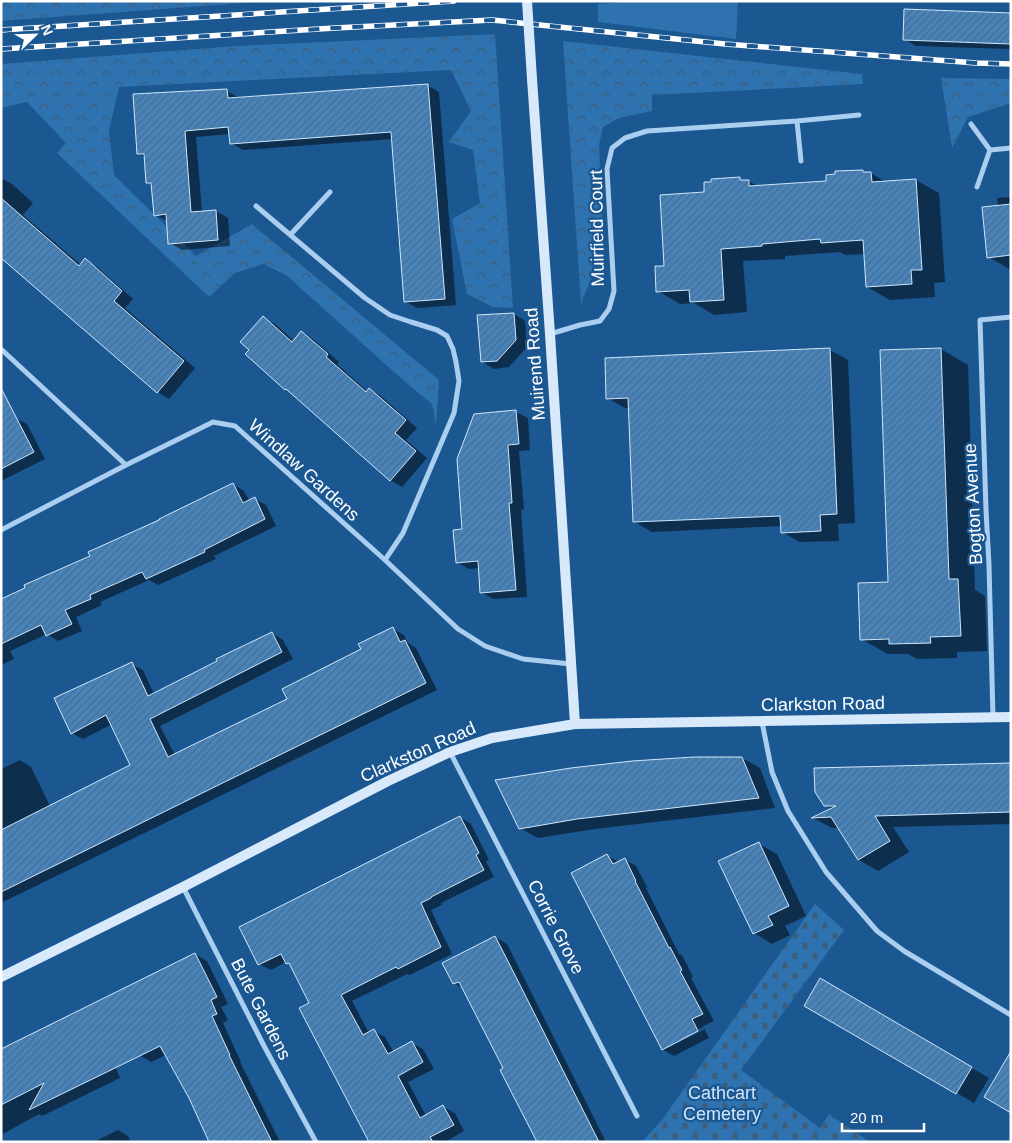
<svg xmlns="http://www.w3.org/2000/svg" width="1012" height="1143" font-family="Helvetica,sans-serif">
	<defs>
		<pattern id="forest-crowns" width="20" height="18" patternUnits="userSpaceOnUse" patternTransform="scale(1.25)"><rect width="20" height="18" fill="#2e72af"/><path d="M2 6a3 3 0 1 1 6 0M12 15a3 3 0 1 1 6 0" fill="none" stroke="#3e5d79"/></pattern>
		<pattern id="cemetery-stones" width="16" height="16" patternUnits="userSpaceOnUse" patternTransform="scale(1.25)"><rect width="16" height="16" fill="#2e72af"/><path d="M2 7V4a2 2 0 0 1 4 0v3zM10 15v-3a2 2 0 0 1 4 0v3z" fill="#3e5d79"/></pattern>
		<pattern id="building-hatch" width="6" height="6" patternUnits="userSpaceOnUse" patternTransform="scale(1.25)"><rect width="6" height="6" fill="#4883ba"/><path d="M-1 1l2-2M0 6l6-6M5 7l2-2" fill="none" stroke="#4a6d8e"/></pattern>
	</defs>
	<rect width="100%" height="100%" fill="#1b5791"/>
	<path fill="#2e72af" d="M639 1H738L736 39 598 22V4Z"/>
	<path fill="url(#forest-crowns)" d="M1 1H269L1 21Z
		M495 34 513 308 493 307 467 294 452 219 480 203 473 150 449 142 471 111 451 70 119 87 109 131 114 175 196 256 252 224 439 380 436 425 432 404 403 380 286 275 263 264 235 273 209 297 57 153 66 143 27 102 1 108V64L236 46Z
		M563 41 862 74 863 84 652 95V111L619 118 603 127 599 145 603 248 581 304Z
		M941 78 1011 79V103L968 117 952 148Z"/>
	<path fill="url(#cemetery-stones)" d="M815 904 844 930 741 1070 820 1128 829 1114 870 1142H642L662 1120Z"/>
	<path fill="#0007" fill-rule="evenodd" d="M1011 14V49L916 46 904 39Z
		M427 85 439 92 456 305 417 308 405 301 393 139 243 150 231 143 230 134 196 137 202 212 216 211 228 218 230 246 182 250 170 243 168 221 155 215 152 185 147 182 146 158 138 154 226 91 238 97Z
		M862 171 867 173H871L886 182 916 180 939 193 945 282 934 283 935 297 890 300 867 287 865 254 845 255 840 252 785 256V259L743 261 747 312 714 315 694 303 680 304 658 291 666 267 706 193 740 179 744 181H748L758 186 828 182Z
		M1 178 12 184 33 203 23 215 81 265 85 260 97 267 133 299 125 308 195 368 169 399 158 392 1 254Z
		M1011 197V270L989 257 998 207 997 198Z
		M514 314 525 321 527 347 509 367 494 369 482 362Z
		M263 318 275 324 294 341 302 332 313 339 339 362 337 364 368 392 370 389 381 396 417 428 406 440 427 458 402 487 390 480 251 350Z
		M941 349 968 365 975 590 985 596 987 651 957 652V658L917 659 908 654H888L861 639 889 583Z
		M830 350 848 360 855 523 838 524 839 541 800 542 782 532V526L652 532 635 522 629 408H625L607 398Z
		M516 412 528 418 530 450 519 451 524 509 521 510 527 597 493 599 481 592 479 568 469 569 457 562 464 531Z
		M15 418 27 424 45 459 1 481V425Z
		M233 484 244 491 250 502 255 499 266 505 276 526 214 556 216 559 158 585 149 580 100 602 102 605 76 617 82 631 58 641 47 634 10 651 14 659 1 665V601L91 556Z
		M393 629 404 635 408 643 416 648 437 690 1 903V769L20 760 31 767 50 806 132 765 112 724 83 739 72 733 131 664 143 670 154 694 272 633 283 640 293 659 160 726 175 755 288 700Z
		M742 758 760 768 775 808 595 829 538 838 520 828Z
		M1011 764V824L893 827 909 852 878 871 859 860 839 828H832L813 818 832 809 825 805Z
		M460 817 471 824 489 860 486 861 494 877 441 903 442 905 431 910 452 954 410 975 407 974 352 1001 369 1033 374 1031 385 1037 394 1053 412 1043 423 1049 434 1069 408 1082 426 1116 443 1107 455 1113 464 1131 445 1142H371L310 1004 292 966 286 962 271 970 259 964Z
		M759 844 777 854 806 916 785 926 790 935 772 944 754 933Z
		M607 856 619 862 625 860 636 866 647 887 646 888 679 954 682 955 693 977 691 978 714 1021 703 1026 709 1038 674 1056 662 1049ZM703 1027 705 1029 667 1048V1046Z
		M495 937 507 944 606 1142H538L505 1069 464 989 454 983Z
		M195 954 207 961 228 1004 221 1007 228 1020 223 1023 241 1062H240L280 1142H210L190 1098 166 1055 151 1062 139 1055 105 1040 120 1078 42 1116 39 1114 1 1135V1051Z
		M821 980 989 1078 974 1103 806 1005Z
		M118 1130 128 1136 131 1142H94Z"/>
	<path fill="url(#building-hatch)" stroke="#d0e7fa" d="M904 9 1011 13 1010 44 903 40Z
		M428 84 445 299 404 302 391 132 230 144 228 127 185 131 191 212 216 210 218 240 168 244 166 214 154 216 151 183H146L144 154H137L133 94 227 89 228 98Z
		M863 170V172H871L872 182 916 179 922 270H911L912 284 866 287 863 240 821 243 820 239 762 244V246L721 249 724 300 690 302 689 290 656 292 655 266H664L660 195 704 192V182H711V179L740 177V180H749V186L826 181V175L835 174V171Z
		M1 198 79 266 85 258 122 291 114 301 184 361 157 393 1 258Z
		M1011 204V255L987 258 982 207Z
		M514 313 516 340 497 361 481 362 477 315Z
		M263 316 292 342 301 331 328 354 326 357 366 392 369 388 406 420 395 433 416 451 390 481 286 389 285 390 245 354 249 350 240 342Z
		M830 348 837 514 820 515 821 531 781 533 780 516 633 522 628 398 606 399 605 358Z
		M941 348 949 579H958L961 636 930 637 931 643 889 644V639L860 640 858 583 888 582 880 350Z
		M1 388 34 452 1 469Z
		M516 410 519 444 508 445 512 503H509L516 590 480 593 478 561 456 563 453 530 462 529 457 459 474 414Z
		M233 483 243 503 255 497 265 519 204 550 205 552 146 579 142 572 90 595 91 599 65 610 72 624 46 636 41 625 1 644V599L25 588 24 585 90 556 88 552 159 520V519Z
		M393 627 400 642 405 640 426 683 1 892V830L130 765 106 715 71 734 54 698 132 662 148 696 217 661 216 659 272 632 282 652 150 719 168 757 287 699 282 689 361 649 358 644Z
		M694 757H742L759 798 577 819 519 829 495 780 571 768 632 761Z
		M1011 763V812L875 816 890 841 858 860 831 817 811 818 836 806H824L815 792 814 768Z
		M460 816 479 853 476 855 484 870 431 897V898L421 903 441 947 398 969 396 967 341 995 363 1035 374 1029 388 1054 412 1041 423 1062 398 1076 420 1118 443 1105 454 1125 430 1137 433 1142H369L299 1008 309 1003 289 963 286 964 281 954 258 965 239 927Z
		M759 842 789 906 768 916 773 925 753 934 718 861Z
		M607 854 613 864 625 858 636 881H635L669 948 670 947 682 970 680 971 703 1014 692 1019 698 1031 662 1050 571 873Z
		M495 936 517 979 599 1142H537L500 1070 503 1068 459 982 453 984 442 963Z
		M195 953 217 997 211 1000 217 1014 212 1016 230 1055H229L272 1142H209L189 1098 160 1046 29 1110 44 1083 1 1105V1049Z
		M820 978 972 1067 956 1094 804 1006Z
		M1011 1051V1113L984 1097Z"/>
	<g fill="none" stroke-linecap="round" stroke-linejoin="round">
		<path stroke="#aaceef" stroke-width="5" d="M797 121 801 161
			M971 124 990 150 977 187
			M990 150 1011 148
			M256 206 365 298 390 315 411 322 437 330 447 336 453 349 456 362 459 381 454 413 403 533 385 560
			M291 234 330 192
			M550 334 580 325 600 321 609 309 614 291 607 169 612 148 625 138 647 131 797 121 859 115
			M1 349 126 465
			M1 530 126 465 213 422 235 426 385 560 458 629 485 646 523 659 571 664
			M993 717 989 565 986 510 980 320 1011 317
			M762 722 772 772 788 811 826 872 877 931 904 951 1011 1015
			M450 752 637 1116
			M183 887 264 1046 316 1142"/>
		<path stroke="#d7e9fa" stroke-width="10" d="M532 79 550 334 575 724
			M1 977 183 887 388 781 450 752 492 738 575 724 1011 717"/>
		<defs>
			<path id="rail" d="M1 30 454 1
				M1 49 335 28 492 20 725 44 976 63 1011 64"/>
		</defs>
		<use href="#rail" stroke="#fff" stroke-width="5.5"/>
		<use href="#rail" stroke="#1b5791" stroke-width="4" stroke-dasharray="11" stroke-linecap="butt"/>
		<path stroke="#d7e9fa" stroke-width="10" d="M527 1 532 79"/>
	</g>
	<g text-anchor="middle" stroke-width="4.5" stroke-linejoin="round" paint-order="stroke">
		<g font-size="18" fill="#fff" stroke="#1b5791">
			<text transform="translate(597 228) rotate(-91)" y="6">Muirfield Court</text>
			<text transform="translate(535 364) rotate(-94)" y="6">Muirend Road</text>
			<text transform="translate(304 470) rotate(42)" y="6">Windlaw Gardens</text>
			<text transform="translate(973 504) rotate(-93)" y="6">Bogton Avenue</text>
			<text transform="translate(823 704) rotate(-1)" y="6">Clarkston Road</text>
			<text transform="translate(418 752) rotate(-24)" y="6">Clarkston Road</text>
			<text transform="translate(556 927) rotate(63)" y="6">Corrie Grove</text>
			<text transform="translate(261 1009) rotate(63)" y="6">Bute Gardens</text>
		</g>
		<g font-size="18" fill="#d0e7fa" stroke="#1b5791">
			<text x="722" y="1099">Cathcart<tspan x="722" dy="21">Cemetery</tspan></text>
		</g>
	</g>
	<rect width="1012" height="1143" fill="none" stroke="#ffffff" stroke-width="5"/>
	<g transform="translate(35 35) rotate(67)" stroke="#1b5791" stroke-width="4" paint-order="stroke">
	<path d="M0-4L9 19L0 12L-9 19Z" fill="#ffffff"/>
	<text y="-8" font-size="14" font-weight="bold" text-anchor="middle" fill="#ffffff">N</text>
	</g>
	<path d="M842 1123v8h82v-8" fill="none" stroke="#ffffff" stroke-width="2.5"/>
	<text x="850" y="1123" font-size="15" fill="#ffffff" stroke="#1b5791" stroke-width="4" paint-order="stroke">20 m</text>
</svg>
